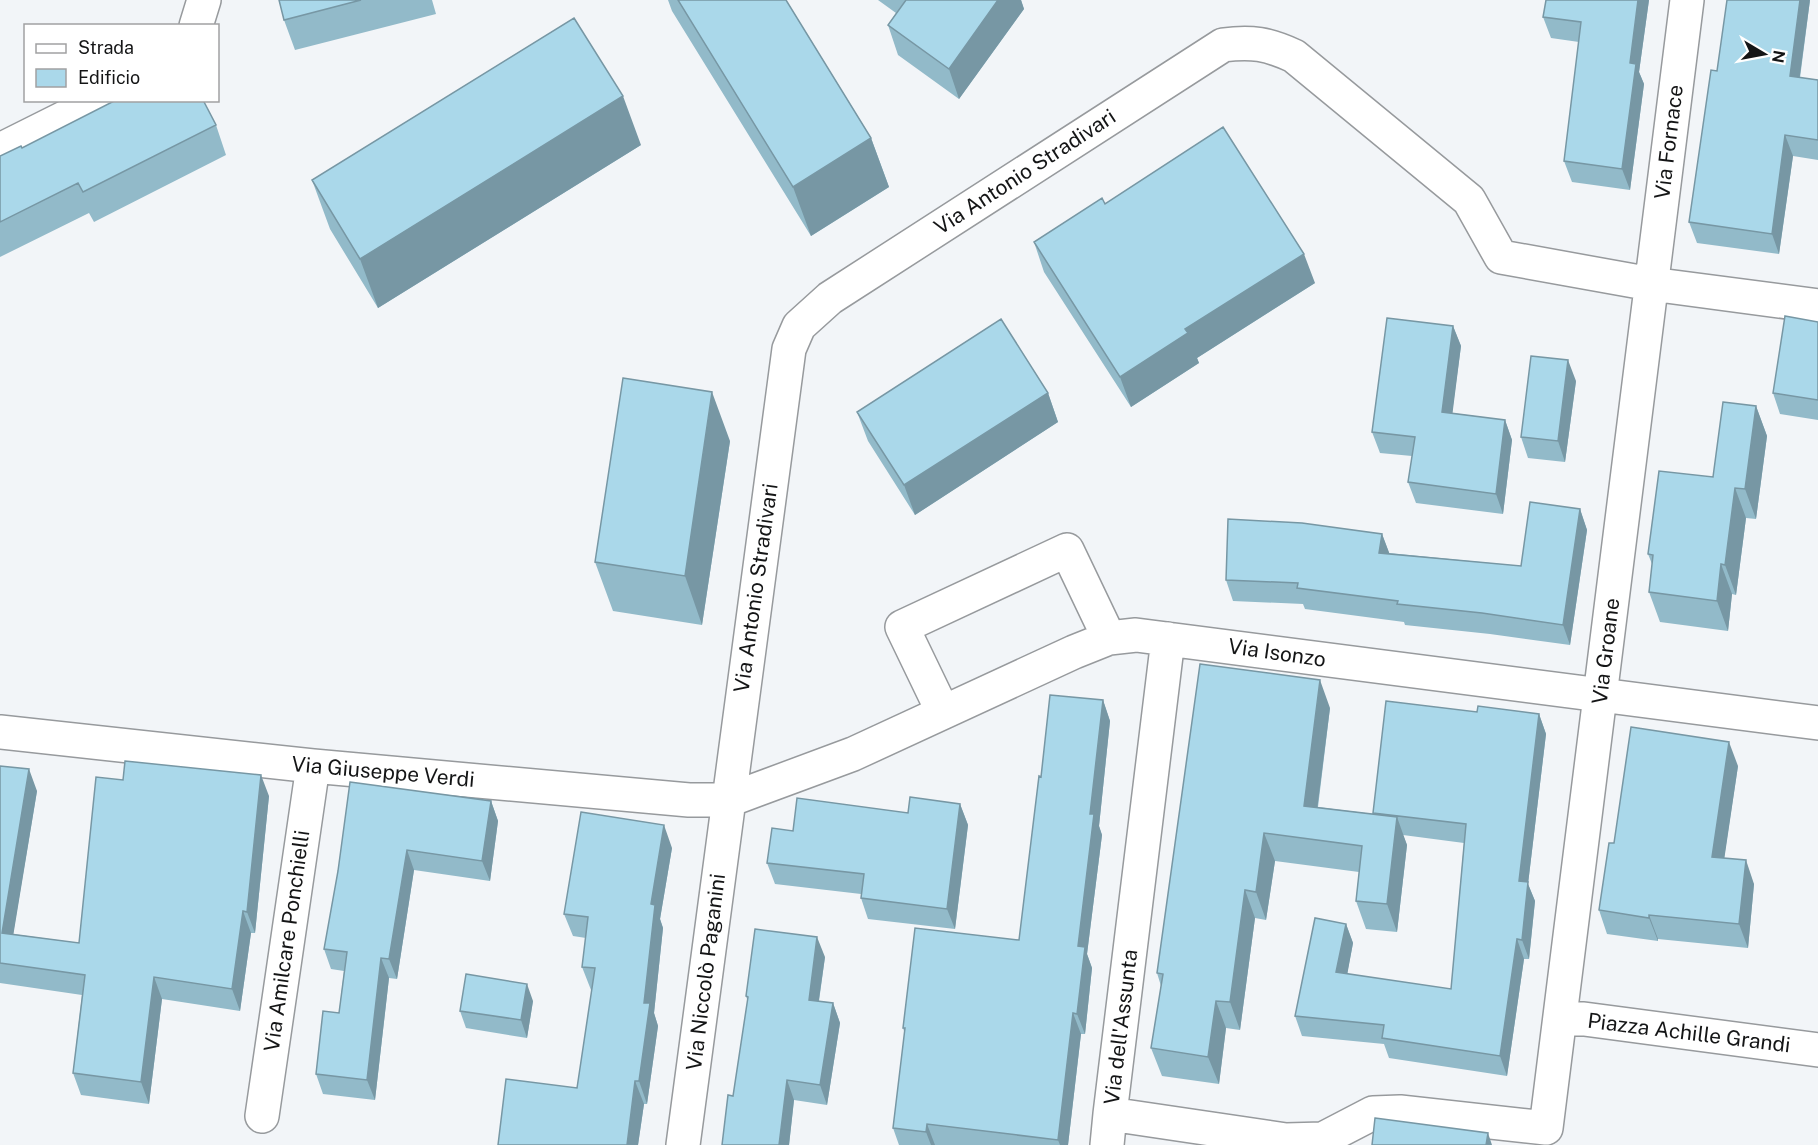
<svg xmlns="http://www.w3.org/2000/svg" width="1818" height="1145" font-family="'Public Sans',sans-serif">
	<rect width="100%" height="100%" fill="#f2f5f8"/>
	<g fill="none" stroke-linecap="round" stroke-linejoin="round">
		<defs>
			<path id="minor" d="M196 26 204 0
				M0 150 100 100
				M1168 639 1110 1114 1286 1140 1323 1139 1373 1113 1400 1112 1546 1128
				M943 712 902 627 1067 550 1109 638
				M0 732 313 766 689 800H729L853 754 1074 652 1109 638 1136 635 1818 723
				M1560 1019H1584L1818 1050
				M262 1116 313 766
				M1546 1128 1687 0
				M683 1145 789 349 799 326 830 298 1223 45C1252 41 1268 44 1294 56L1469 200 1501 257 1651 284 1818 306
				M1107 1145 1110 1114"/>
		</defs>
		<use href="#minor" stroke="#979a9d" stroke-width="36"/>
		<use href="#minor" stroke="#fff" stroke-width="33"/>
	</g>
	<path fill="#92bac9" d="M279 0H432L436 14 295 50 284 20Z
		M668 0H786L871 138 889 187 811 236 672 11Z
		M878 0H1021L1024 9 959 99 898 55 888 25 896 13Z
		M1649 0 1639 72 1644 84 1630 190 1572 182 1564 161 1579 42 1551 38 1543 17Z
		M1810 0 1800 78 1818 80V160L1793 156 1779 254 1697 243 1689 222Z
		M216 125 226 155 94 222 89 213 0 257V156L22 148Z
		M641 145 378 308 330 229 312 180Z
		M1105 204 1315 283 1197 358 1199 363 1131 407 1044 272 1034 242Z
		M1818 322V420L1780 414 1773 393Z
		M1453 326 1461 346 1452 413 1505 420 1512 440 1503 514 1416 503 1408 482 1412 456 1380 453 1372 432Z
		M1576 381 1565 462 1528 458 1521 437Z
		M1048 393 1058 422 915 515 868 441 857 412Z
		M1756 406 1767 436 1756 519 1746 518 1736 595 1732 594 1728 631 1660 622 1649 592 1652 564 1648 554 1713 477Z
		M730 441 702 625 613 611 595 562Z
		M1580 509 1587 530 1570 645 1490 634 1405 625 1404 622 1305 609 1303 604 1233 601 1226 580 1382 534 1389 553 1521 566Z
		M1103 700 1110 721 1099 826 1102 835 1087 954 1092 968 1085 1034H1081L1068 1145H899L893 1128 905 1034 903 1028 1019 940 1041 777Z
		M1330 708 1318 807 1373 814V813L1477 712 1539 714 1546 734 1528 884 1535 901 1529 959H1524L1507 1076 1389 1058 1384 1044 1302 1036 1295 1016 1346 924 1353 943 1347 974 1451 989 1464 843 1403 835 1407 845 1397 932 1366 929 1356 901 1359 872 1275 861 1266 920 1255 918 1240 1030 1226 1028 1219 1084 1162 1076 1151 1048 1161 986 1157 973Z
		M0 766 37 791 13 934 79 943 123 780 269 796 255 933H251L240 1011 162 999 149 1104 81 1095 73 1073 82 995 0 983Z
		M1738 766 1724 858 1754 884 1748 948 1658 939V941L1607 934 1599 910 1614 843Z
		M491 801 498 821 490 881 414 870 397 979 389 978 375 1100 323 1094 316 1074 339 1013 344 971 331 969 324 949 338 871Z
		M960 804 968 825 955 929 868 919 861 898V894L775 884 767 863 793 831Z
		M672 848 660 919 663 928 654 1013 658 1026 647 1104H644L638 1145H498L577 1088 592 990H591L582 967 586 938 573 936 564 914Z
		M825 957 819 1001 833 1003 840 1023 827 1105 794 1100 789 1145H722L733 1096 748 1002 746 996Z
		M533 1001 527 1038 466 1028 460 1011Z"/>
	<path fill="#7797a4" d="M998 0H1021L1024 9 959 99 949 69Z
		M1638 0H1649L1639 72 1644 84 1630 190 1622 169 1630 63Z
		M1800 0H1810L1797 97 1790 76Z
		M623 96 641 145 378 308 360 259Z
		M1785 135 1793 156 1779 254 1772 234Z
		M871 138 889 187 811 236 793 187Z
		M1304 254 1315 283 1197 358 1199 363 1131 407 1120 377 1185 329Z
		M1453 326 1461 346 1450 433 1442 412Z
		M1568 360 1576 381 1565 462 1558 441Z
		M712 392 730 441 702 625 685 576Z
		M1048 393 1058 422 915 515 904 485Z
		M1756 406 1767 436 1756 519 1745 489Z
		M1505 420 1512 440 1503 514 1496 494Z
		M1735 488 1746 518 1736 595 1725 565Z
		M1580 509 1587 530 1570 645 1563 625Z
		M1382 534 1390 555 1379 553Z
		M1721 564 1732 594 1728 631 1717 601Z
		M1320 680 1330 708 1314 834 1304 806Z
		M1103 700 1110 721 1099 826 1102 835 1087 954 1092 968 1085 1034 1077 1014 1078 946 1090 814Z
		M1539 714 1546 734 1528 884 1535 901 1529 959 1522 940 1519 881Z
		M1729 742 1738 766 1721 881 1712 857Z
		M29 769 37 791 10 955 2 933Z
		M261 775 269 796 255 933 247 912Z
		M491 801 498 821 490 881 482 861Z
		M960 804 968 825 955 929 947 909Z
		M1397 817 1407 845 1397 932 1387 904Z
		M664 825 672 848 660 919 663 928 654 1013 658 1026 647 1104 639 1081 651 904Z
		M1264 833 1275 861 1266 920 1256 892Z
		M407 850 414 870 397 979 389 959Z
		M1746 860 1754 884 1748 948 1739 924Z
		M1245 890 1255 918 1240 1030 1230 1002Z
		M243 911 251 933 240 1011 232 989Z
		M1649 915 1658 939V941L1649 918Z
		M1346 924 1353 943 1344 992 1336 972Z
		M817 937 825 957 816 1020 809 1000Z
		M1517 939 1524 959 1507 1076 1500 1056Z
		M381 958 389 978 375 1100 367 1080Z
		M154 977 162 999 149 1104 141 1082Z
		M527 984 533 1001 527 1038 521 1020Z
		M1216 1001 1226 1028 1219 1084 1208 1057Z
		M833 1003 840 1023 827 1105 820 1085Z
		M1073 1013 1081 1034 1068 1145H1060L1058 1140Z
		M787 1080 794 1100 789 1145H779Z
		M635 1081 644 1104 638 1145H627Z
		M927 1124 935 1145H931L926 1132Z
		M1488 1133 1492 1145H1486Z"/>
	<path fill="#aad8ea" stroke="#7797a4" stroke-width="1.5" d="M279 0H361L284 20Z
		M678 0H786L871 138 793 187Z
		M906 0H998L949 69 888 25Z
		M1546 0H1638L1630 63 1636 64 1622 169 1564 161 1581 22 1543 17Z
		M1727 0H1800L1790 76 1818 80V140L1785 135 1772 234 1689 222 1711 70 1717 71Z
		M574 18 623 96 360 259 312 180Z
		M116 100H203L216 125 83 192 78 183 0 222V156L21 146 22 148Z
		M1223 127 1304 254 1185 329 1188 333 1120 377 1034 242 1102 198 1105 204Z
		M1785 316 1818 322V400L1773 393Z
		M1387 318 1453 326 1442 412 1505 420 1496 494 1408 482 1415 437 1372 432Z
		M1001 319 1048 393 904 485 857 412Z
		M1531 356 1568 360 1558 441 1521 437Z
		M623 378 712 392 685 576 595 562Z
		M1723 402 1756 406 1745 489 1735 488 1725 565 1721 564 1717 601 1649 592 1653 555 1648 554 1659 471 1713 477Z
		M1530 502 1580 509 1563 625 1482 613 1397 604 1398 601 1297 588 1298 583 1226 580 1228 519 1302 523 1382 534 1379 553 1521 566Z
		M1200 664 1320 680 1304 806 1397 817 1387 904 1356 901 1362 846 1264 833 1256 892 1245 890 1230 1002 1216 1001 1208 1057 1151 1048 1163 974 1157 973Z
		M1050 695 1103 700 1090 814H1094L1078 946 1085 947 1077 1014 1073 1013 1058 1140 927 1124 926 1132 893 1128 905 1028H903L915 928 1019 940 1039 776 1041 777Z
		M1386 701 1477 712 1478 706 1539 714 1519 881 1528 882 1522 940 1517 939 1500 1056 1382 1038 1384 1025 1295 1016 1315 918 1346 924 1336 972 1451 989 1466 824 1373 813Z
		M1631 727 1729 742 1712 857 1746 860 1739 924 1649 915V918L1599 910 1609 843H1614Z
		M125 761 261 775 247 912 243 911 232 989 154 977 141 1082 73 1073 85 975 0 963V766L29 769 2 933 79 943 96 777 123 780Z
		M350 782 491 801 482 861 407 850 389 959 381 958 367 1080 316 1074 323 1011 339 1013 347 952 324 949 338 871Z
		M910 797 960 804 947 909 861 898 864 874 767 863 772 828 793 831 797 798 908 813Z
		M581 812 664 825 651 904 655 905 644 1003H650L639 1081H635L627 1145H498L506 1079 577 1088 595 968 582 967 588 917 564 914Z
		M755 929 817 937 809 1000 833 1003 820 1085 787 1080 779 1145H722L728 1095 733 1096 748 997 746 996Z
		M466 974 527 984 521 1020 460 1011Z
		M1375 1118 1488 1133 1486 1145H1372Z"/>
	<g text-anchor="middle" stroke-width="6" stroke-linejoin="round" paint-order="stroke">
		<g font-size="21" fill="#141516" stroke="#fff">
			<text transform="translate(1669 142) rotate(-83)" y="7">Via Fornace</text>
			<text transform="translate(1025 172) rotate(-33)" y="7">Via Antonio Stradivari</text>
			<text transform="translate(756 588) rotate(-82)" y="7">Via Antonio Stradivari</text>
			<text transform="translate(1606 651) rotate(-83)" y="7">Via Groane</text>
			<text transform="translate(1277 653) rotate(8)" y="7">Via Isonzo</text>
			<text transform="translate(383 772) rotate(5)" y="7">Via Giuseppe Verdi</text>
			<text transform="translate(287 941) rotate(-82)" y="7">Via Amilcare Ponchielli</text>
			<text transform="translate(706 972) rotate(-83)" y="7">Via Niccolò Paganini</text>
			<text transform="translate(1121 1027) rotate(-83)" y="7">Via dell'Assunta</text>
			<text transform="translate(1689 1033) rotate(7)" y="7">Piazza Achille Grandi</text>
		</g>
	</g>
	<rect x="24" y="24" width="195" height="78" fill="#ffffff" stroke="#a1a1a2" stroke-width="1.5"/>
	<rect x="36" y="44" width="30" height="9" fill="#ffffff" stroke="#a1a1a2" stroke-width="1.5"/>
	<text x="78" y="54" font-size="18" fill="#141516">Strada</text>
	<rect x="36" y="69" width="30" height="18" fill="#aad8ea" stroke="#a1a1a2" stroke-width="1.5"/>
	<text x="78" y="84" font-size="18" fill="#141516">Edificio</text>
	<g transform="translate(1764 54) rotate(100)" stroke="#ffffff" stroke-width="4.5" paint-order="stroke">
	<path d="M0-4.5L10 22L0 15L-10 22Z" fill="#141516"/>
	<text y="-9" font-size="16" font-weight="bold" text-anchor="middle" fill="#141516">N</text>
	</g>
</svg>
